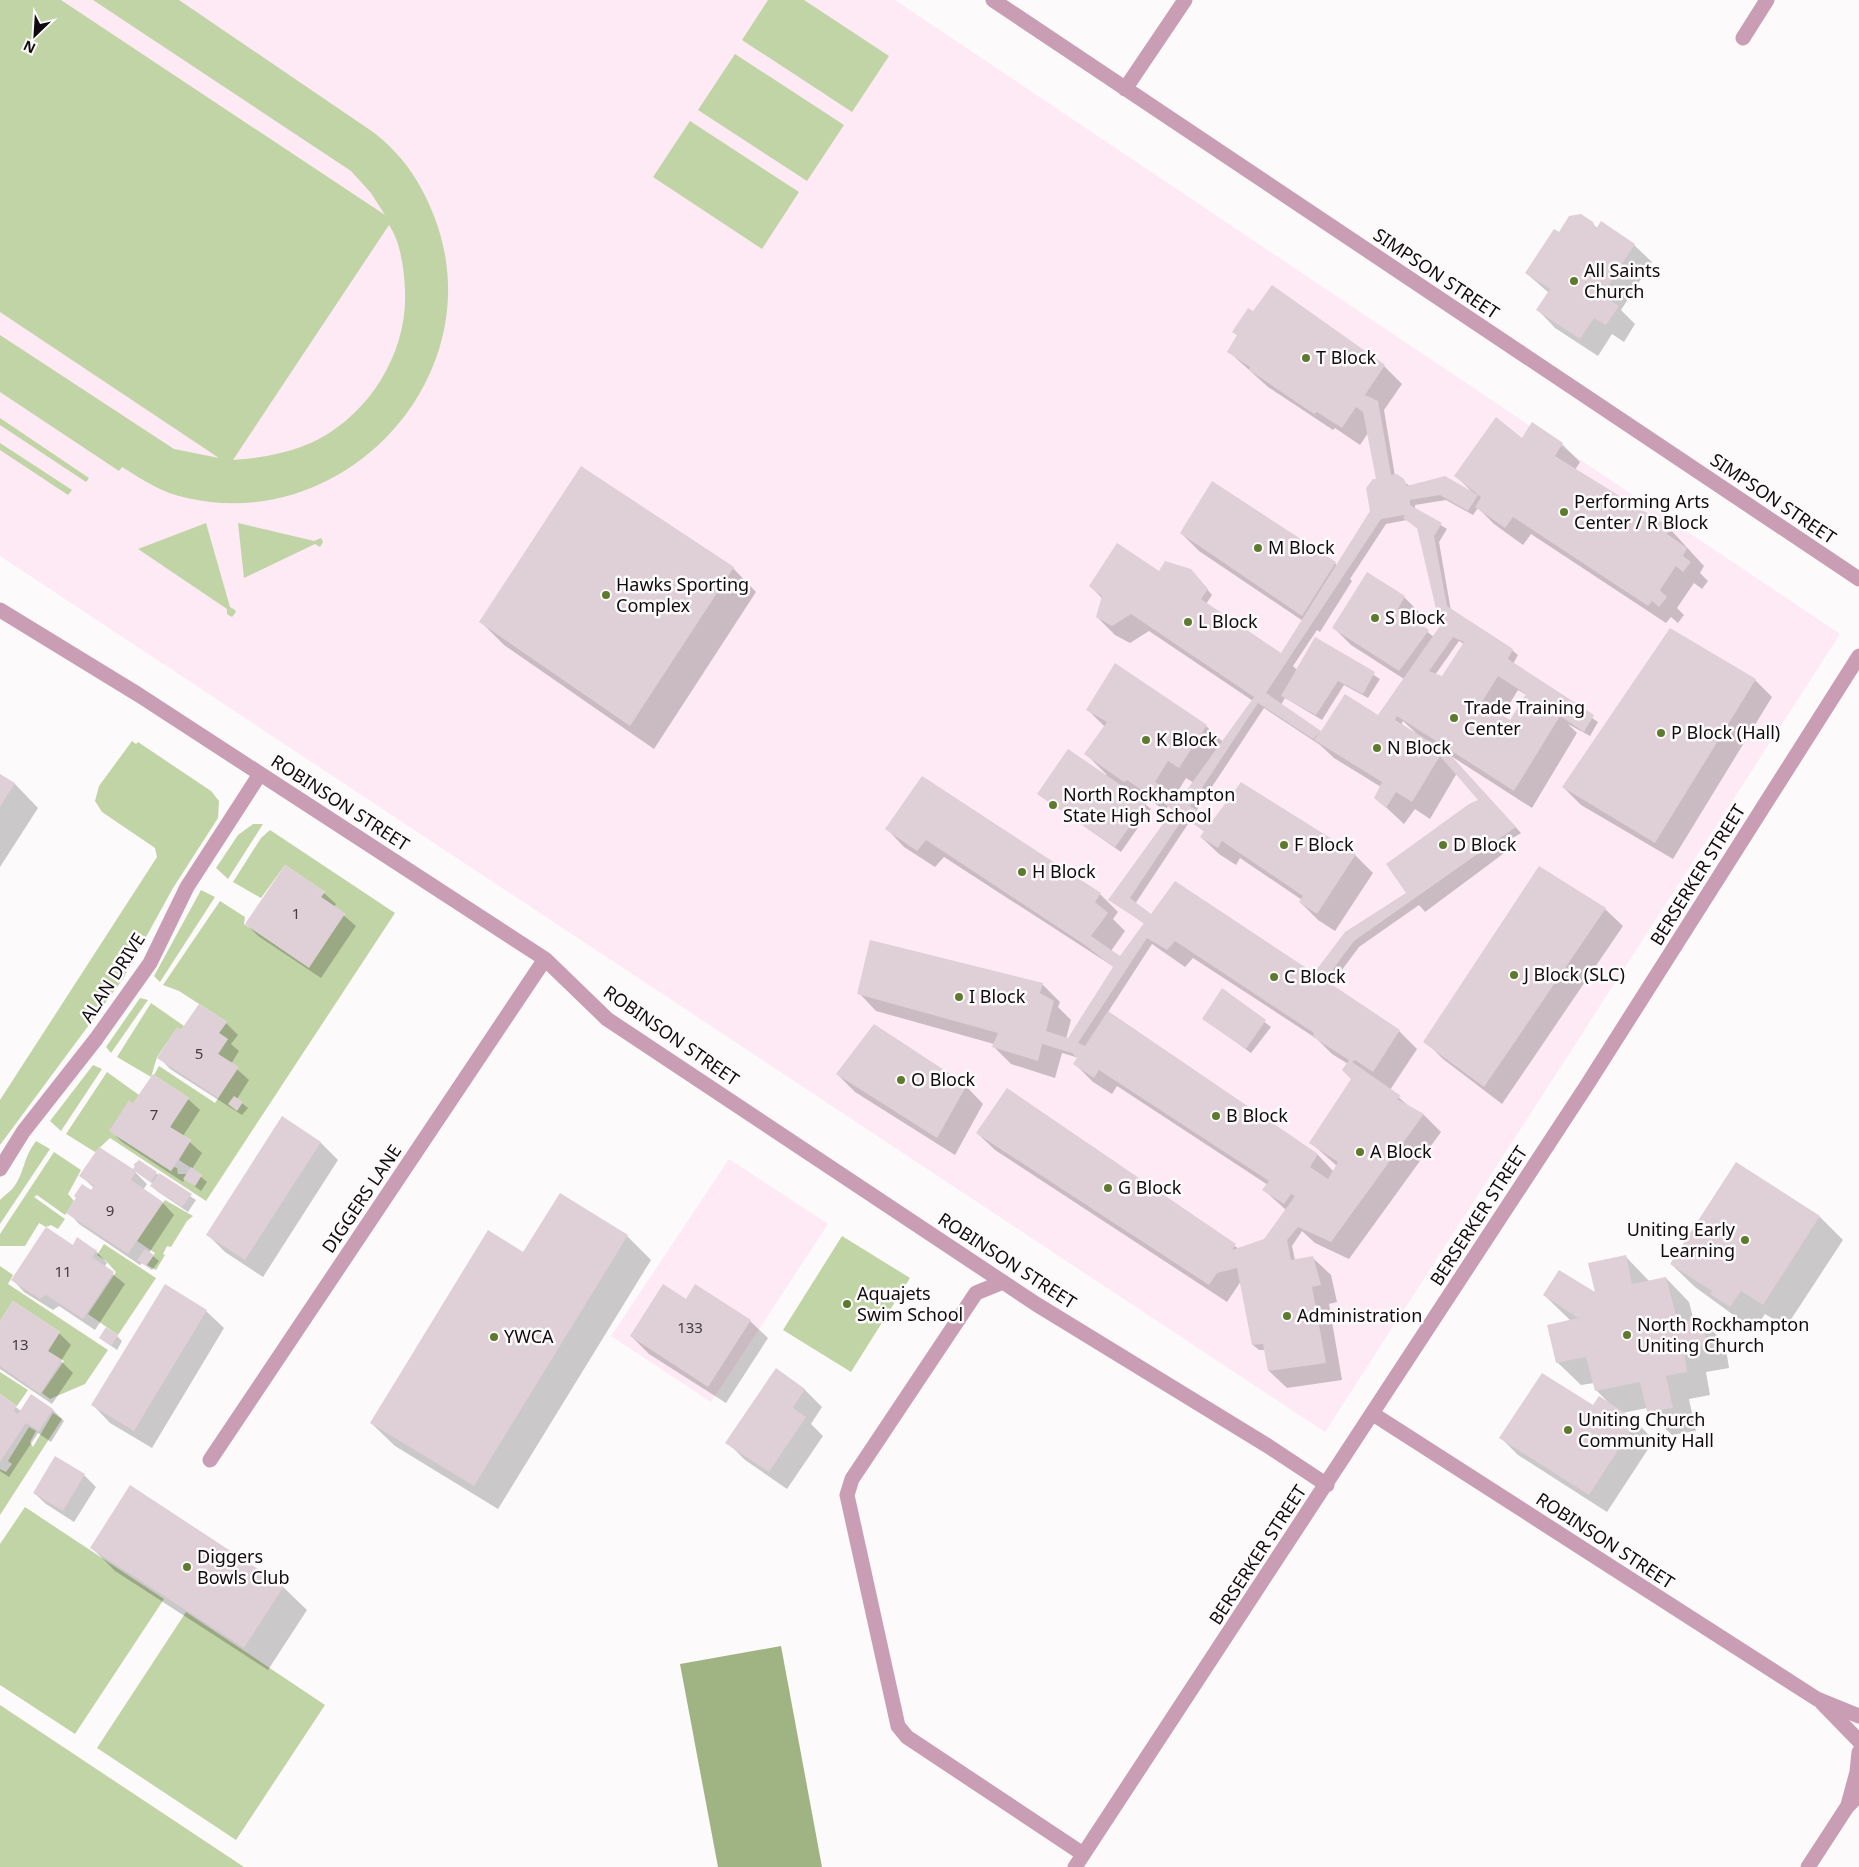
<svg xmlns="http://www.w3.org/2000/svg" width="1859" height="1867" font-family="'Noto Sans',sans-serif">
	<rect width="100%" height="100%" fill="#fdfafb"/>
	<path fill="#fdeaf4" d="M0 0H895L1840 634 1325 1432 0 556Z
		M729 1159 828 1224 711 1402 611 1336Z"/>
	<path fill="#c1d4a6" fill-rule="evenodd" d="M0 0H61L385 215 371 193 351 171 93 0H179L373 132C402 154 421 182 434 216 495 372 348 535 187 498 162 493 143 480 122 467L119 471 0 392V335L174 449 219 458 0 312ZM389 225C401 243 404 269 405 290 408 351 371 412 317 440 291 453 262 458 233 460Z
		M768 0H804L889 56 852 112 742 40Z
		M735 54 844 125 807 181 698 110Z
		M690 121 799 192 762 249 653 177Z
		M0 418 89 478 86 482 0 425Z
		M0 443 72 490 68 495 0 450Z
		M206 523 230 607 235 610 236 612 232 617 227 614V609L138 549Z
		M238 523 314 541 321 538 323 542 320 547 315 544 244 578Z
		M132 741 136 744 138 742 211 791 219 801 218 818 173 888 123 979 0 1145V1100L157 857 155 848 102 812 95 801 99 786Z
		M253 824H263L228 879 216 868 238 835Z
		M270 830 395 913 206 1201 110 1138 95 1152 66 1134 107 1072 139 1095 113 1134 171 1171 174 1167 177 1168 178 1174H187L184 1179 195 1186 202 1175 179 1160 191 1140 170 1127 189 1098 154 1075 159 1066 215 1103 238 1067 218 1054 228 1039 219 1033 227 1022 179 991 163 985 220 901 245 917 244 924 309 967 345 914 321 897 325 892 285 865 261 898 233 882 261 838Z
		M201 890 215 897 160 982 154 976Z
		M140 998 148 1000 111 1053 106 1047Z
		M151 1003 184 1026 181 1030 177 1028 157 1057 151 1077 117 1057Z
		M93 1065 102 1069 61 1131 50 1121Z
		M36 1141 50 1149 0 1224V1200C6 1194 13 1190 17 1182 25 1168 24 1157 36 1141Z
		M54 1152 81 1170 68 1194 74 1201 65 1215 37 1195 34 1197 65 1219 58 1229 51 1225 46 1227 39 1223 25 1246H0V1234Z
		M165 1200 193 1216 187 1221 171 1247 167 1246 163 1254 165 1255 156 1270 147 1265 155 1253 137 1241Z
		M842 1236 910 1278 851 1372 783 1330Z
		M104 1244 156 1278 118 1335 88 1314 116 1272 106 1261 97 1255Z
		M0 1266 13 1275 8 1284 108 1350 85 1384 50 1399 42 1393 64 1361 48 1351 60 1332 13 1301 0 1321Z
		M0 1372 28 1390 17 1406 0 1394Z
		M53 1413 62 1419 0 1515V1469L6 1472 12 1464 8 1461 29 1427 36 1431 30 1442 33 1447Z
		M25 1507 164 1599 75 1734 0 1685V1544Z
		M186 1612 325 1705 236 1840 97 1748Z
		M0 1705 244 1867H0Z"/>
	<path fill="#9fb482" d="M781 1646 822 1867H718L680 1664Z"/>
	<path fill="#0003" fill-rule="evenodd" d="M1592 223 1597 228 1634 245 1652 262 1621 310 1635 324 1624 342 1612 334 1598 356 1555 328 1538 310 1549 293 1526 273 1559 234Z
		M1273 287 1384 366 1402 384 1384 410 1395 476 1410 486 1471 491 1456 476 1522 440 1562 444 1580 462 1575 470 1670 529 1704 566 1700 573 1708 581 1702 589 1694 583 1677 608 1684 615 1678 623 1671 617 1666 623 1531 534 1523 545 1494 524 1478 508 1473 515 1446 500 1415 505V509L1447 529 1439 542 1451 611 1512 650 1518 655 1513 664 1598 722 1590 736 1568 724 1577 733 1532 808 1451 756 1521 833 1511 839 1515 845 1425 912 1419 905 1359 947 1330 986 1399 1031 1417 1049 1390 1090 1411 1108 1424 1115 1441 1132 1349 1259 1315 1243 1302 1231 1292 1246 1295 1260 1313 1258 1331 1275 1337 1302 1329 1304 1342 1380 1287 1388 1269 1371 1265 1350H1259L1253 1345 1241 1281 1227 1302 995 1150 977 1133 1007 1089 1239 1249 1265 1241 1286 1210 1264 1190 1268 1185 1117 1086 1112 1094 1093 1082 1075 1064 1079 1058 1062 1053 1055 1078 1011 1064 993 1046 994 1044 876 1011 859 993 1042 984 1060 1002 1058 1007 1071 1020 1066 1039 1069 1040 1114 967 944 857 935 867 904 847 887 829 923 777 1100 894 1118 912 1113 919 1125 931 1111 951 1120 957 1145 924 1110 900 1174 811 1168 806 1165 811 1145 796 1141 801 1151 809 1121 852 1038 794 1107 775 1086 754 1105 727 1088 710 1206 726 1223 742 1253 701 1149 631 1130 643 1115 635 1097 617 1102 598 1090 586 1159 572 1196 576 1212 595 1206 604 1282 655 1303 621 1199 551 1181 533 1335 563 1337 566 1372 512 1377 480 1368 433 1360 445 1335 428 1333 430 1268 387 1228 351 1238 336 1234 332 1254 312ZM1407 520 1418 529 1442 626 1434 637 1417 624 1422 615 1404 597 1368 574 1333 627 1351 645 1404 679 1383 720 1321 733 1281 705 1285 698 1322 720 1344 685 1368 698 1380 679 1315 638 1297 670 1293 666 1317 630 1320 632 1352 581 1350 579 1386 524ZM1459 641 1464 644 1443 678 1435 675ZM1518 690 1527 695 1510 722 1502 716ZM1264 708 1320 745 1334 758 1381 787 1376 798 1404 824 1415 809 1430 819 1457 773 1481 800 1406 895 1314 975 1151 915 1135 904 1190 821 1205 832 1201 837 1219 854 1236 865 1240 858 1302 900 1300 902 1318 920 1335 931 1373 873 1355 855 1213 822 1196 811ZM1403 721 1415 732V733L1401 725ZM1186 778 1194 783 1182 800 1175 796ZM1152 944 1185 967 1193 958 1317 1039 1332 1054 1348 1064 1353 1079 1310 1142 1337 1166 1334 1172 1318 1155 1108 1012Z
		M733 568 756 592 654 749 504 645 481 622Z
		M1755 680 1772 697 1673 859 1581 805 1563 787Z
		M0 775 15 784 38 808 0 867Z
		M324 893 336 904 334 907 356 926 321 978 258 936 246 924Z
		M1605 909 1623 926 1502 1104 1443 1059 1425 1041Z
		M1222 990 1271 1027 1251 1053 1204 1019Z
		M226 1023 238 1035 231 1044 239 1051 231 1064 249 1080 237 1099 248 1108 242 1115 170 1069 159 1057 181 1032Z
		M837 1074 966 1086 983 1104 955 1155 855 1092Z
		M188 1099 200 1110 183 1136 202 1153 192 1169 207 1182 201 1191 185 1179 183 1182 122 1142 111 1131 134 1105Z
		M282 1118 321 1143 338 1160 263 1277 225 1252 207 1234Z
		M99 1149 136 1173 147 1184 143 1190 163 1203 174 1215 149 1253 159 1261 152 1270 142 1263 140 1265 79 1224 68 1212 94 1188 81 1176Z
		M139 1162 196 1200 188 1212 157 1191 152 1186 153 1184 139 1174 134 1169Z
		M560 1195 627 1236 651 1260 498 1509 395 1446 371 1423 524 1253Z
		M1820 1217 1843 1240 1786 1327 1765 1314 1754 1330 1695 1287 1671 1264Z
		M73 1246 96 1251 107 1263 104 1267 125 1284 95 1330 59 1306 53 1310 24 1292 13 1280Z
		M1626 1257 1650 1282 1666 1278 1689 1302 1694 1321 1701 1320 1725 1343 1729 1368 1706 1372 1710 1395 1689 1399 1696 1431 1672 1435 1648 1412 1647 1408 1622 1413 1636 1422 1654 1440 1607 1512 1518 1455 1501 1438 1609 1403 1596 1390 1594 1383 1581 1385 1557 1362 1571 1321 1544 1295H1596Z
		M686 1300 750 1321 768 1338 726 1403 649 1354 631 1336Z
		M13 1302 59 1333 71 1345 61 1361 73 1373 52 1404 0 1369V1323Z
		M206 1311 224 1328 152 1448 110 1423 93 1405Z
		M117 1336 122 1341 117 1350 100 1338Z
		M776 1370 805 1390 822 1407 811 1424 823 1436 787 1489 745 1460 727 1442Z
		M0 1396 21 1411 31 1396 53 1410 64 1421 51 1442 38 1433 9 1477 0 1471Z
		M56 1458 84 1475 96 1487 74 1522 46 1504 34 1493Z
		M91 1547 283 1587 307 1610 268 1670 115 1571Z"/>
	<path fill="#dfcfd6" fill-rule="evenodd" d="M1581 214 1593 222 1596 229 1601 221 1635 244 1602 295 1619 306 1606 325 1594 318 1580 339 1536 310 1550 289 1525 273 1554 229 1559 232 1569 216Z
		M1272 285 1385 365 1365 395 1378 401 1391 475 1397 474 1404 479 1407 486 1445 476 1478 495 1468 511 1440 495 1410 500V505L1442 523 1434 536 1447 606 1513 649 1508 659 1594 715 1584 732 1560 716 1514 791 1397 716 1395 720 1448 753 1516 827 1354 941 1325 980 1400 1030 1373 1072 1355 1060 1352 1062 1401 1096 1397 1099 1424 1114 1331 1242 1298 1227 1287 1240 1291 1260 1313 1256 1321 1285 1312 1287 1326 1363 1268 1371 1263 1344 1252 1345 1237 1268 1217 1273 1209 1285 976 1133 1007 1088 1236 1244 1232 1250 1264 1239 1295 1196 1291 1194 1284 1204 1262 1190 1269 1181 1099 1070 1094 1078 1073 1064 1077 1058 1072 1053 1042 1044 1038 1061 992 1047 998 1033 857 994 870 940 1043 983 1040 993 1054 1001 1046 1031 1068 1038 1113 967 1085 945 926 840 917 851 885 829 922 776 1101 893 1095 902 1108 913 1091 936 1120 956 1144 923 1108 900 1173 810 1149 792 1147 794 1127 780 1124 782 1084 754 1107 722 1086 710 1115 663 1207 725 1179 768 1168 761 1155 782 1181 798 1254 697 1131 614 1112 626 1096 617 1102 596 1089 586 1117 543 1159 571 1165 561 1191 569 1208 589 1201 599 1281 653 1370 511 1366 488 1373 479H1376L1363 412 1356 407 1342 428 1317 412 1314 414 1249 370 1250 367 1227 352 1237 335 1232 332 1248 308 1253 311ZM1405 515 1403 518 1417 528 1440 626 1378 715 1345 694 1321 731 1266 693 1381 519ZM1453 637 1464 642 1442 676 1429 671ZM1498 676 1526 694 1510 720 1482 702ZM1258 703 1313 739 1321 731 1314 740 1382 782 1374 798 1386 808 1396 792 1412 802 1440 756 1478 800 1469 804 1386 864 1406 893 1345 932 1314 973 1175 881 1151 914 1130 898 1184 817 1204 831 1200 837 1218 848 1222 841 1303 896 1299 902 1317 914 1356 854 1241 782 1213 820 1190 806ZM1147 938 1167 950 1175 941 1314 1033 1313 1037 1349 1060 1342 1070 1351 1079 1309 1143 1338 1162 1328 1179 1310 1167 1318 1154 1108 1011 1085 1046 1078 1043Z
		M1496 417 1522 438 1532 422 1563 443 1555 456 1671 528 1667 534 1687 548 1683 556 1691 562 1683 572 1676 566 1660 590 1667 597 1659 607 1652 601 1648 606 1513 517 1505 528 1475 507 1481 497 1454 476Z
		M581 466 734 567 630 726 479 622Z
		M1212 481 1336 562 1302 616 1180 533Z
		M1367 572 1405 596 1398 609 1429 630 1399 671 1332 628Z
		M1670 628 1756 679 1655 843 1562 787Z
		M1315 637 1375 672 1363 694 1338 681 1316 715 1281 696Z
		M1068 749 1147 803 1115 847 1037 794Z
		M0 774 15 783 0 807Z
		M285 865 325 892 321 897 345 913 309 968 245 924Z
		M1539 866 1606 908 1484 1087 1423 1042Z
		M1222 988 1266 1020 1246 1049 1202 1019Z
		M199 1004 227 1022 219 1033 228 1039 218 1054 239 1067 218 1098 157 1058 177 1027 181 1030Z
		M874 1024 967 1085 937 1138 836 1074Z
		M153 1074 189 1098 170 1127 191 1140 171 1171 109 1131 129 1100 133 1103Z
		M234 1096 243 1102 237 1111 228 1104Z
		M282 1116 321 1142 245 1260 206 1235Z
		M99 1147 133 1169 135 1166 133 1165 139 1160 157 1172 151 1182 136 1172 131 1180 163 1202 128 1254 66 1213 76 1198 74 1196 82 1184 91 1190 94 1186 79 1176Z
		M1736 1162 1820 1216 1763 1305 1741 1291 1730 1307 1710 1294 1712 1291 1670 1264Z
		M191 1167 202 1175 195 1186 183 1179Z
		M159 1173 192 1194 182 1207 150 1186Z
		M560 1193 628 1235 474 1486 370 1423 488 1230 523 1252Z
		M46 1227 73 1245 77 1237 94 1249 97 1250 92 1257 114 1272 83 1319 46 1295 40 1299 11 1280Z
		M145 1249 154 1255 146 1266 137 1260Z
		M1626 1255 1632 1284 1666 1277 1678 1323 1702 1318 1707 1345 1684 1349 1687 1372 1666 1376 1673 1408 1647 1412 1640 1382 1595 1391 1586 1357 1556 1363 1547 1325 1578 1318 1543 1295 1559 1270 1595 1292 1588 1263Z
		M165 1284 207 1310 134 1431 91 1405Z
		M663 1284 686 1299 695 1284 751 1320 708 1387 630 1336Z
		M13 1301 60 1332 48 1351 62 1360 40 1394 0 1366V1321Z
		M106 1327 118 1335 111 1346 99 1338Z
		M776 1368 805 1389 793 1408 806 1417 769 1472 725 1443Z
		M1542 1373 1593 1405 1599 1396 1637 1421 1589 1495 1499 1438Z
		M0 1394 17 1406 14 1411 18 1414 31 1394 53 1409 39 1431 26 1423 0 1462Z
		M55 1456 85 1474 63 1511 33 1493Z
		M130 1485 284 1586 244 1648 90 1548Z"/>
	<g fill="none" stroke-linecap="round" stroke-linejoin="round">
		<path stroke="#c99eb4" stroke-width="15" d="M993 0 1859 579
			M1743 38 1767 0
			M1125 89 1185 0
			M0 610 139 695 545 959 607 1019 1036 1304 1268 1446 1327 1485
			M0 1169 23 1132 96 1039 150 963 187 887 260 774
			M1003 1282 976 1293 852 1479 847 1495 898 1726 907 1737 1083 1854
			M1373 1414 1817 1699 1859 1716
			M210 1460 545 959
			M1822 1703 1859 1741
			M1848 1805 1857 1772 1859 1752
			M1808 1867 1847 1807 1859 1795"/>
		<path stroke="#c99eb4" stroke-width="15" d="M1075 1867 1587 1085 1859 656"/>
	</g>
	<g fill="#5e7a2e" stroke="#fdfafb" stroke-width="2">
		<circle cx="1574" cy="281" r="5"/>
		<circle cx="1306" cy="358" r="5"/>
		<circle cx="1564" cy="512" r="5"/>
		<circle cx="1258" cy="548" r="5"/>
		<circle cx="606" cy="595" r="5"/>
		<circle cx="1375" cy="618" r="5"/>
		<circle cx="1188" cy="622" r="5"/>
		<circle cx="1454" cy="718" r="5"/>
		<circle cx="1661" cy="733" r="5"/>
		<circle cx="1146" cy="740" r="5"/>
		<circle cx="1377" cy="748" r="5"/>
		<circle cx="1053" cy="805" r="5"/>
		<circle cx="1284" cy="845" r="5"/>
		<circle cx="1443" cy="845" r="5"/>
		<circle cx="1022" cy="872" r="5"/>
		<circle cx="1514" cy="975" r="5"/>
		<circle cx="1274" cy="977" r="5"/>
		<circle cx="959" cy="997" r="5"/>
		<circle cx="901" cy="1080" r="5"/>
		<circle cx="1216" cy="1116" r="5"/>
		<circle cx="1360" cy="1152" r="5"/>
		<circle cx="1108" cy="1188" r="5"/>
		<circle cx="1745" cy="1240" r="5"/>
		<circle cx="847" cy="1304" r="5"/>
		<circle cx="1287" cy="1316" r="5"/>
		<circle cx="1627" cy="1335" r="5"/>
		<circle cx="494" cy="1337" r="5"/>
		<circle cx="1568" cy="1430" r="5"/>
		<circle cx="187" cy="1567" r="5"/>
	</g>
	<g text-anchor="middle" stroke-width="5" stroke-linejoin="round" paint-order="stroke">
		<g font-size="15" fill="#443c40">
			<text x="296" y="919">1</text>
			<text x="199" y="1059">5</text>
			<text x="154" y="1120">7</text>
			<text x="110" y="1216">9</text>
			<text x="63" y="1277">11</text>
			<text x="690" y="1333">133</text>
			<text x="20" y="1350">13</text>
		</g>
		<g font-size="18" fill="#100b0e" stroke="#fdfafb" text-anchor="start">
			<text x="1584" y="277">All Saints<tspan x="1584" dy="21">Church</tspan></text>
			<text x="1316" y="364">T Block</text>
			<text x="1574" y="508">Performing Arts<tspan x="1574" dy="21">Center / R Block</tspan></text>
			<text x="1268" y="554">M Block</text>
			<text x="616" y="591">Hawks Sporting<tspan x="616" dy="21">Complex</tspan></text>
			<text x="1385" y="624">S Block</text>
			<text x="1198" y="628">L Block</text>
			<text x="1464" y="714">Trade Training<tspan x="1464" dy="21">Center</tspan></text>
			<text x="1671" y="739">P Block (Hall)</text>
			<text x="1156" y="746">K Block</text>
			<text x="1387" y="754">N Block</text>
			<text x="1063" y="801">North Rockhampton<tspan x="1063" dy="21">State High School</tspan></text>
			<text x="1294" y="851">F Block</text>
			<text x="1453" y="851">D Block</text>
			<text x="1032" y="878">H Block</text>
			<text x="1524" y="981">J Block (SLC)</text>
			<text x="1284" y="983">C Block</text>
			<text x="969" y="1003">I Block</text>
			<text x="911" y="1086">O Block</text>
			<text x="1226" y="1122">B Block</text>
			<text x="1370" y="1158">A Block</text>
			<text x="1118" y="1194">G Block</text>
			<text x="1735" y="1236" text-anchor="end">Uniting Early<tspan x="1735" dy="21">Learning</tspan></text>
			<text x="857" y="1300">Aquajets<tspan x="857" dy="21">Swim School</tspan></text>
			<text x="1297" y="1322">Administration</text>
			<text x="1637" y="1331">North Rockhampton<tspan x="1637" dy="21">Uniting Church</tspan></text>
			<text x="504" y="1343">YWCA</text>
			<text x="1578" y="1426">Uniting Church<tspan x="1578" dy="21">Community Hall</tspan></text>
			<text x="197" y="1563">Diggers<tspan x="197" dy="21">Bowls Club</tspan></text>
		</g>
		<g font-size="18" fill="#100b0e" stroke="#fdfafb">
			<text transform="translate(1436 274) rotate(34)" y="6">SIMPSON STREET</text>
			<text transform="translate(1773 499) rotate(34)" y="6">SIMPSON STREET</text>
			<text transform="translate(340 803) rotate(33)" y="6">ROBINSON STREET</text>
			<text transform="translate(1698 875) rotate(-58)" y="6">BERSERKER STREET</text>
			<text transform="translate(113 978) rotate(-57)" y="6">ALAN DRIVE</text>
			<text transform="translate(671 1036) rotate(35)" y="6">ROBINSON STREET</text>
			<text transform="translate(362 1199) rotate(-56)" y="6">DIGGERS LANE</text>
			<text transform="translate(1479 1216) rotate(-57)" y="6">BERSERKER STREET</text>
			<text transform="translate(1007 1261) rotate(33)" y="6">ROBINSON STREET</text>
			<text transform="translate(1605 1541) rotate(33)" y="6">ROBINSON STREET</text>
			<text transform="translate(1258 1555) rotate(-57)" y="6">BERSERKER STREET</text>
		</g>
	</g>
	<g transform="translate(35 35) rotate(205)" stroke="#fdfafb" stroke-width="4" paint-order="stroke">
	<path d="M0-4L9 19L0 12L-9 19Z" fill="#100b0e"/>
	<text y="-8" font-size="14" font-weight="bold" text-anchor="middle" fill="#100b0e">N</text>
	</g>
</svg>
